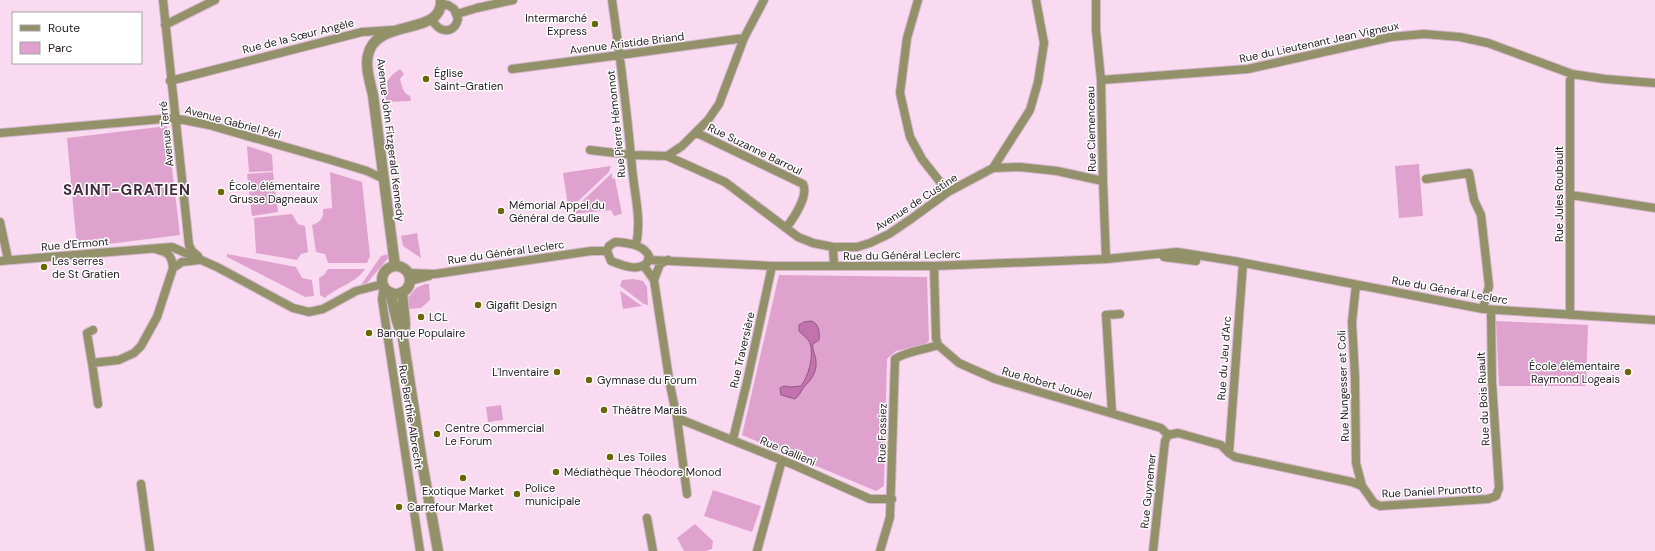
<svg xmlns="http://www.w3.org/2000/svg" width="1655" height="551" font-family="'DM Sans',sans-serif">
	<rect width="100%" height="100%" fill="#fadaf0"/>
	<path fill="#dfa2ce" d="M400 69 404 74 400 79C402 87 403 93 410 96L411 101 384 102C383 87 386 78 400 69Z
		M167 126 180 235 77 248 67 138Z
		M247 146 269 153 272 155 273 171 249 172Z
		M1419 164 1423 216 1399 218 1395 166Z
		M611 166 609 172 573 206 570 207 568 206 563 173Z
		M273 172 278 212 252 216 247 174Z
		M330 172 362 182 370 256 367 263H328L325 254 316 252 312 225C320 223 324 218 323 209L332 208Z
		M612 173V178L615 179 622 214 614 216 611 210 573 214 574 209Z
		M292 214 298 224 305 226 308 252 301 254 297 260 256 253 254 218Z
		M417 233 421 258 403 246 401 236Z
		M227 254 296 267 302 278 312 280 314 296 305 297 227 257Z
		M389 254V257L367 283 361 285 381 256Z
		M328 269H365C355 284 338 286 325 298L320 295 319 278 324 275Z
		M779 275 927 277 929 341 923 345 896 351 887 359 884 486 876 491 742 435Z
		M633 279 643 281 647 287 648 305 644 304 620 286 622 280Z
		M425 284H429L430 300 421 308 409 309 407 299 416 288Z
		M620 291 622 292 642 306 623 309Z
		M1496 321 1588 325 1586 386H1499Z
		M501 405 503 420 488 422 486 407Z
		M713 490 761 506 752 532 704 516Z
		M695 524 713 541 712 549 706 551H684L677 538Z"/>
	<path fill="#c272ad" stroke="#935783" d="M811 321C819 323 820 333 819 340L813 344C812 351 816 355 816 362 817 372 811 380 804 387 801 391 799 396 795 399L781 395 780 388 784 386 790 387 801 386C809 375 814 356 810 343 808 338 802 335 799 331V325L804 322Z"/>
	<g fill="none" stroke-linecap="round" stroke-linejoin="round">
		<defs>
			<path id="minor" d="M163 0 189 245 192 251 198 256
				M612 0C620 56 627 111 632 167 634 192 642 220 636 245
				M918 0 907 38 900 93 910 137 922 159 948 192
				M1096 0V30L1101 80 1103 181 1106 259
				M457 14 477 8 513 0
				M432 19C438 33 454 35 458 19L454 9 448 5H442
				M165 25 215 0
				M512 69 620 55 744 38
				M1101 80 1248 69 1391 37 1424 34 1460 37 1488 43 1572 74 1605 79 1655 83
				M170 81 362 32 393 30
				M0 133 174 118 209 125 331 160 367 171 384 179
				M697 133 803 184C809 196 793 219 786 228
				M590 150 632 155 667 156 682 146 708 120 719 104 744 38 764 0
				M667 156 725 182 798 237 813 243 833 247H857L870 243 889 234 911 219 948 192 993 168 1020 167 1057 171 1103 181
				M993 168 1030 110 1038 82 1044 43 1036 0
				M1426 179 1469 173 1474 200 1481 215 1489 286 1483 309
				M1571 195 1655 208
				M0 222 8 259
				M615 242C627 243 643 244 649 256L647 263C637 272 622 265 611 261L607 251 609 246Z
				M833 247 834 266
				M158 250C169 252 172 257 173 268
				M1164 257 1196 261
				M649 260 772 266H934L1106 259 1177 252 1234 261 1483 309 1655 320
				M0 261 172 247 217 267 293 308 309 312 323 309 356 291 383 284
				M644 266 654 280 670 385 677 418 687 494
				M934 266 936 338 938 345 959 363 995 379 1161 428 1168 435 1178 433 1221 445 1229 453 1235 457 1352 482 1362 486 1374 503 1380 506 1488 499 1496 496 1499 488 1492 382 1491 310
				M408 273 435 274 591 251H607
				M654 280 660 264 668 260
				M410 281 429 276
				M1356 285 1352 322 1355 377 1356 463 1362 486
				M384 286 382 299 386 326 420 551
				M1570 315V80L1572 74
				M92 363 87 333 93 330
				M98 404 92 363 119 360 134 353 141 346 157 317 173 268 182 262 199 260
				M1112 413 1106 315 1120 314
				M677 418 794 465 870 499H892
				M733 439 747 382 772 266
				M1229 453 1243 263
				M141 484 150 551
				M647 518 653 551
				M757 551 782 460
				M880 551 890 517 895 359C907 351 924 350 938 345
				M1153 551 1165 441 1168 435"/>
			<path id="tertiary" d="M395 266 373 95C370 82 365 67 368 55 376 17 443 37 441 0
				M382 280a14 14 0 1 1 28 0a14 14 0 1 1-28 0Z
				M390 292 397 321 403 338 422 462 438 551
				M402 292 405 323 404 336"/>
		</defs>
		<use href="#minor" stroke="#d3b7cb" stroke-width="10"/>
		<use href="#tertiary" stroke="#d3b7cb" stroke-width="12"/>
		<use href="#minor" stroke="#929169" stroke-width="8"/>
		<use href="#tertiary" stroke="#929169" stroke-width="10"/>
	</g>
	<g fill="#6a6700" stroke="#fff" stroke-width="1.5">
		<circle cx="595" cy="24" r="4"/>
		<circle cx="426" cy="79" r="4"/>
		<circle cx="221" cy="192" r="4"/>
		<circle cx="501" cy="211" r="4"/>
		<circle cx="44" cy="267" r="4"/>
		<circle cx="478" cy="305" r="4"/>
		<circle cx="421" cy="317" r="4"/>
		<circle cx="369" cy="333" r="4"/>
		<circle cx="557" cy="372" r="4"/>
		<circle cx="1628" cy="372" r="4"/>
		<circle cx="589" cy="380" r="4"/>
		<circle cx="604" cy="410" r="4"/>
		<circle cx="437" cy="434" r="4"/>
		<circle cx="610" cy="457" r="4"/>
		<circle cx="556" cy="472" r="4"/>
		<circle cx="463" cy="478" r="4"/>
		<circle cx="517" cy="494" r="4"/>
		<circle cx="399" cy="507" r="4"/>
	</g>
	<g text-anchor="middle" stroke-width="3" stroke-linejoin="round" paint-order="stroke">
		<g font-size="11" fill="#241921" stroke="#fff" text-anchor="start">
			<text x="587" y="22" text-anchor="end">Intermarché<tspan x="587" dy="13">Express</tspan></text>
			<text x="434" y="77">Église<tspan x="434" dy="13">Saint-Gratien</tspan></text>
			<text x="229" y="190">École élémentaire<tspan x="229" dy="13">Grusse Dagneaux</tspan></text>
			<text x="509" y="209">Mémorial Appel du<tspan x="509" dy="13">Général de Gaulle</tspan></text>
			<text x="52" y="265">Les serres<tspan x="52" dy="13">de St Gratien</tspan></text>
			<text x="486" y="309">Gigafit Design</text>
			<text x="429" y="321">LCL</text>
			<text x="377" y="337">Banque Populaire</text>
			<text x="1620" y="370" text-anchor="end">École élémentaire<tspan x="1620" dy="13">Raymond Logeais</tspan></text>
			<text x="549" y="376" text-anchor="end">L'Inventaire</text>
			<text x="597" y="384">Gymnase du Forum</text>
			<text x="612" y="414">Théâtre Marais</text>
			<text x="445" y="432">Centre Commercial<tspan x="445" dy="13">Le Forum</tspan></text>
			<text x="618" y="461">Les Toiles</text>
			<text x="564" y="476">Médiathèque Théodore Monod</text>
			<text x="525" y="492">Police<tspan x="525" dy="13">municipale</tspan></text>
			<text x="463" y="495" text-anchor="middle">Exotique Market</text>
			<text x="407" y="511">Carrefour Market</text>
		</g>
		<g font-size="11" fill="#241921" stroke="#fff">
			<text transform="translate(298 36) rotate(-14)" y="4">Rue de la Sœur Angèle</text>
			<text transform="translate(1319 42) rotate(-12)" y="4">Rue du Lieutenant Jean Vigneux</text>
			<text transform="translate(627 43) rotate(-7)" y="4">Avenue Aristide Briand</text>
			<text transform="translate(233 122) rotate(15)" y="4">Avenue Gabriel Péri</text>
			<text transform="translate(616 124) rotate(-96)" y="4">Rue Pierre Hémonnot</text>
			<text transform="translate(1091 129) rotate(-91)" y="4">Rue Clemenceau</text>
			<text transform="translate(166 134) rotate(-96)" y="4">Avenue Terré</text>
			<text transform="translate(391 140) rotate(83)" y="4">Avenue John Fitzgerald Kennedy</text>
			<text transform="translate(755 149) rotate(26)" y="4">Rue Suzanne Barroul</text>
			<text transform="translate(1559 194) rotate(-90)" y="4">Rue Jules Roubault</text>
			<text transform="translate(916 202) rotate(-33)" y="4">Avenue de Custine</text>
			<text transform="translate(75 244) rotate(-5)" y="4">Rue d'Ermont</text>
			<text transform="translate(506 252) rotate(-8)" y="4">Rue du Général Leclerc</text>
			<text transform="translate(902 255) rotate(-1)" y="4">Rue du Général Leclerc</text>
			<text transform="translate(1450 290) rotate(10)" y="4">Rue du Général Leclerc</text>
			<text transform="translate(742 350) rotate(-77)" y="4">Rue Traversière</text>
			<text transform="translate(1224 358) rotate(-86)" y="4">Rue du Jeu d'Arc</text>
			<text transform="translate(1047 383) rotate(16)" y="4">Rue Robert Joubel</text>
			<text transform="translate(1343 386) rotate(-92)" y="4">Rue Nungesser et Coli</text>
			<text transform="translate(1483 399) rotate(-93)" y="4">Rue du Bois Ruault</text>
			<text transform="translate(411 417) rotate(81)" y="4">Rue Berthie Albrecht</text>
			<text transform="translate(882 433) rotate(-89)" y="4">Rue Fossiez</text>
			<text transform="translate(788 451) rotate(23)" y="4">Rue Gallieni</text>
			<text transform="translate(1148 491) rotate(-84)" y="4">Rue Guynemer</text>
			<text transform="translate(1432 491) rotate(-3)" y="4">Rue Daniel Prunotto</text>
		</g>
		<g font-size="15" font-weight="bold" letter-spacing="1" fill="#40293a" stroke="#fff">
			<text x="127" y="195">SAINT-GRATIEN</text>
		</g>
	</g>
	<rect x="12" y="12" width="130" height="52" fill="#ffffff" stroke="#a7a3a6"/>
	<rect x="20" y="25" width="20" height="6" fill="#929169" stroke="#a7a3a6"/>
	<text x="48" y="32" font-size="12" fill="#241921">Route</text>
	<rect x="20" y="42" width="20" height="12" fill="#dfa2ce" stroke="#a7a3a6"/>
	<text x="48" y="52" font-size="12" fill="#241921">Parc</text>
</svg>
